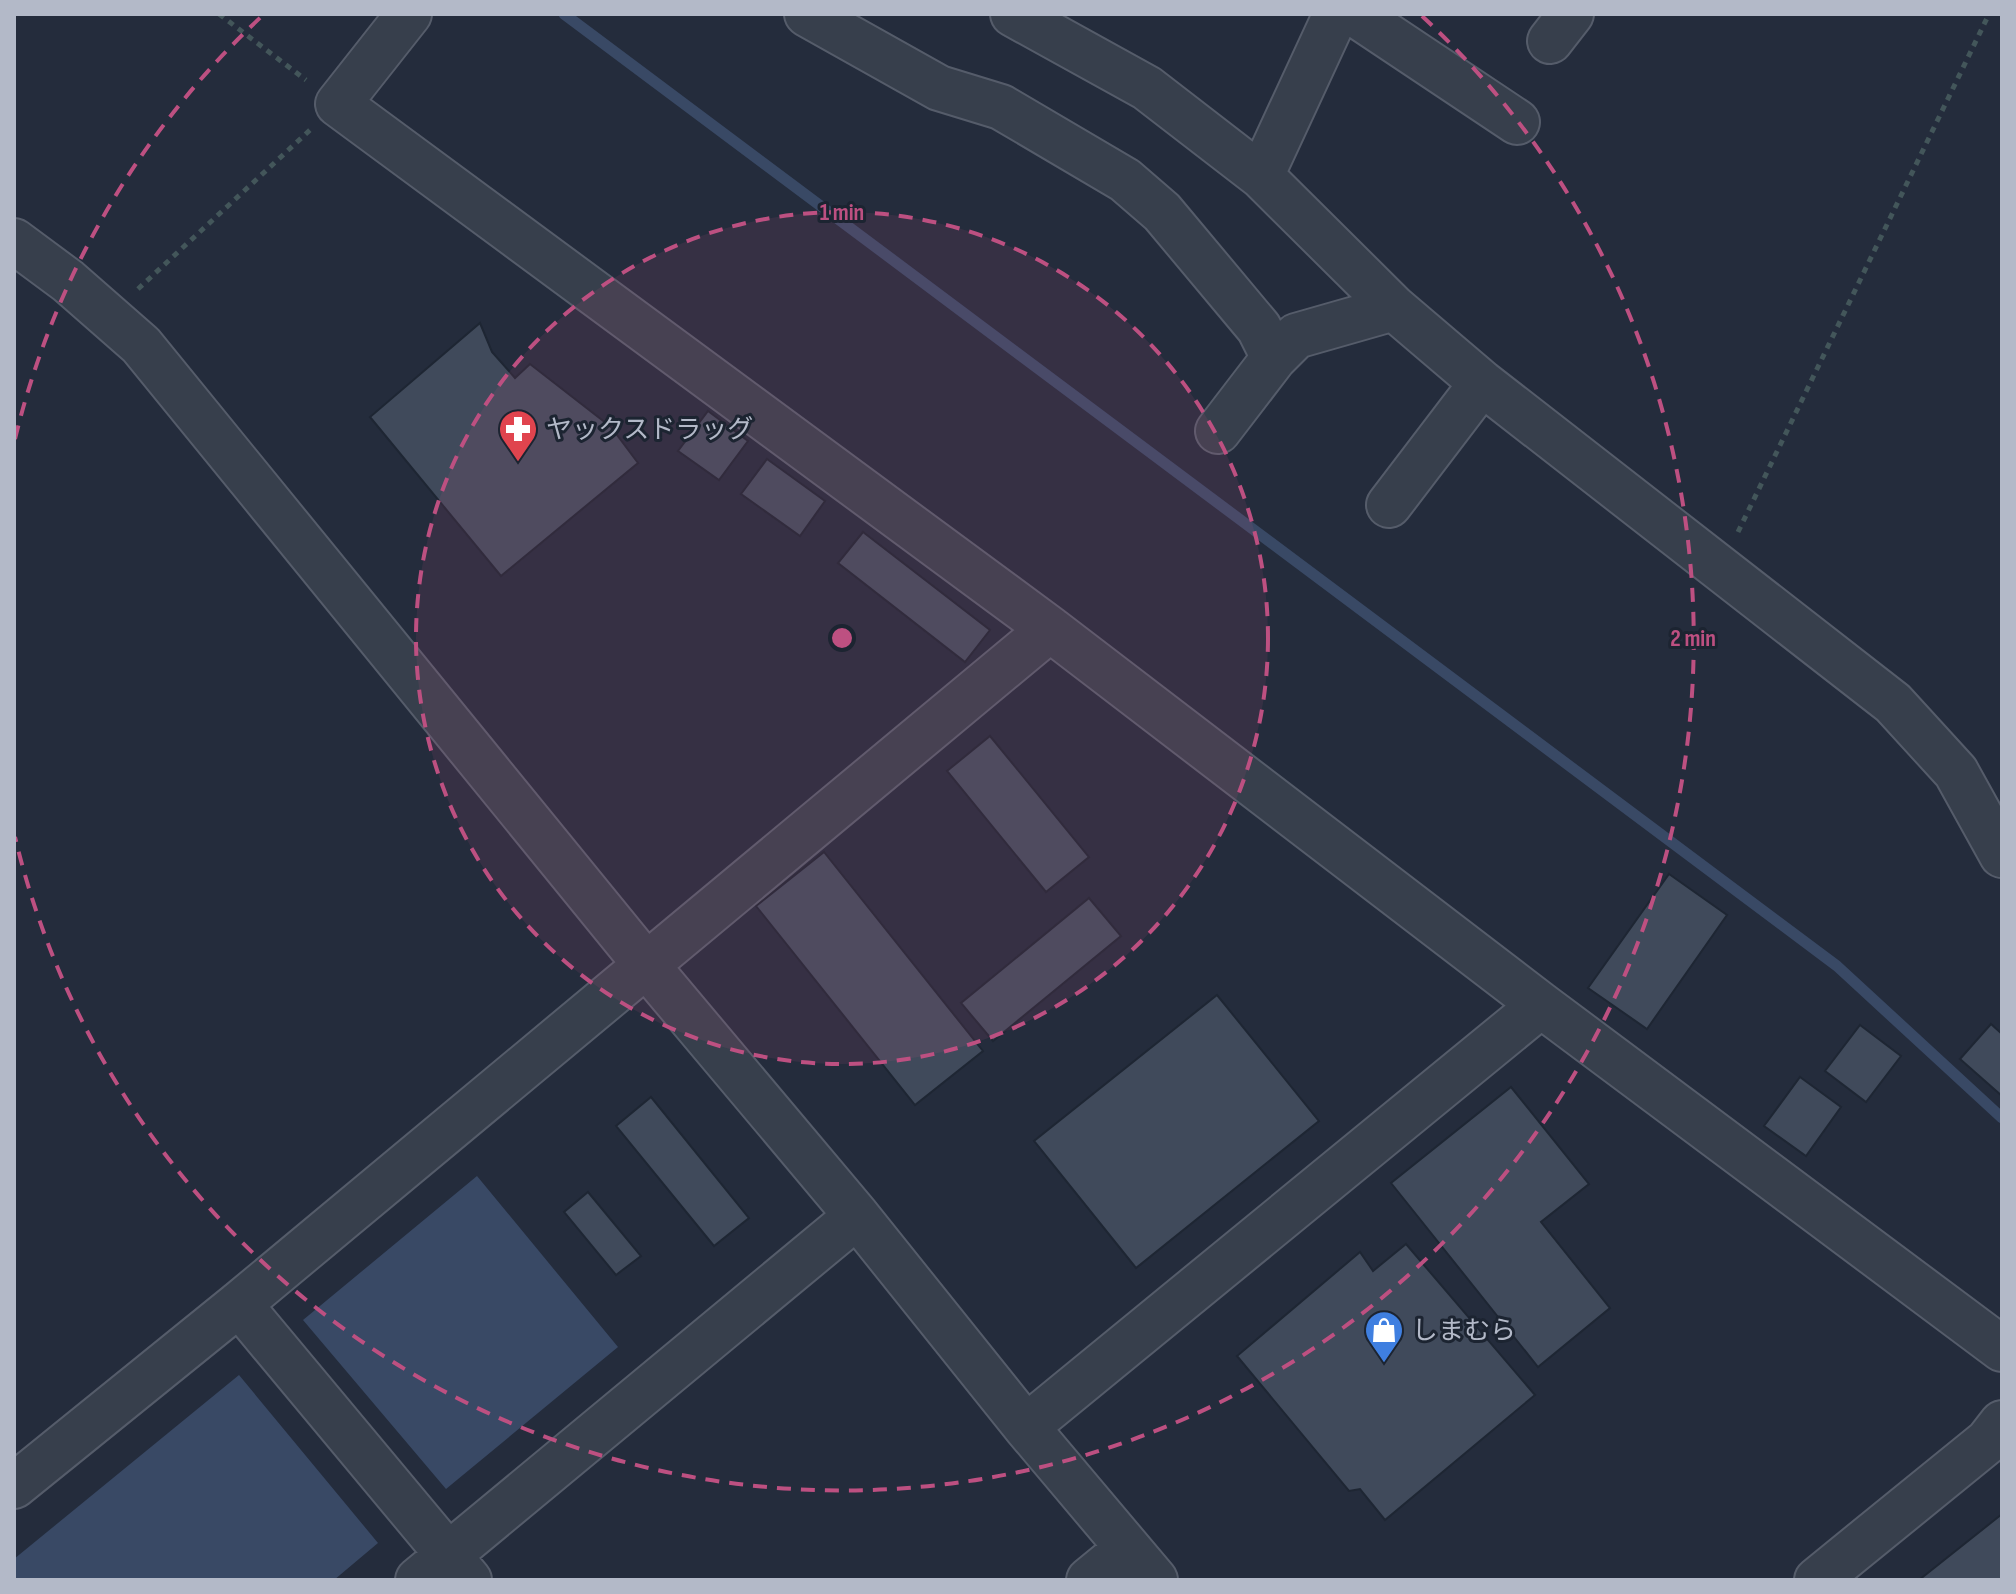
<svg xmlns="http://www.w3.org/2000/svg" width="2016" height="1594" font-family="'Sofia Sans Condensed','Noto Sans JP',sans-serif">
	<rect width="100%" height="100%" fill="#242c3c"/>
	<path fill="#394965" d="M477 1176 618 1347 446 1489 303 1320Z
		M239 1375 378 1543 334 1580H14V1559Z"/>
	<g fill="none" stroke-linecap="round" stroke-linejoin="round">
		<path stroke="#394965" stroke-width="11" d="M564 14 1837 966 2002 1118"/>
	</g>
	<path fill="#404a5b" stroke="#1e2633" stroke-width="2" d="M480 323 492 352 515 378 530 364 611 427 638 463 501 576 370 417Z
		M708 411 748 441 719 480 678 451Z
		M767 459 825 501 800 536 741 494Z
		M863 532 990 630 965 662 838 563Z
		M990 736 1089 857 1046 892 947 771Z
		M824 852 983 1051 915 1105 756 906Z
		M1669 874 1727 915 1647 1029 1588 988Z
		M1089 898 1121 936 993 1041 961 1003Z
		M1217 995 1319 1121 1136 1268 1034 1141Z
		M1991 1024 2002 1034V1096L1960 1059Z
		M1860 1025 1901 1056 1866 1102 1825 1071Z
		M1800 1077 1841 1107 1806 1156 1764 1126Z
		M1511 1087 1589 1184 1541 1222 1610 1308 1538 1367 1391 1183Z
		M651 1097 749 1218 714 1246 616 1126Z
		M588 1192 641 1256 616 1275 564 1212Z
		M1406 1244 1535 1395 1385 1520 1360 1489 1349 1491 1237 1356 1360 1252 1373 1271Z
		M2002 1514V1580H1919Z"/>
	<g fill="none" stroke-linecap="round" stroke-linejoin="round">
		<defs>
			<path id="minor" d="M409 14 338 104 1050 629 1541 1005 2002 1349
				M807 14 939 88 1001 107 1125 180 1162 212 1259 328 1274 358
				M1013 14 1147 88 1261 176 1394 308 1482 383 1893 703 1956 772 2002 855
				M1355 14 1517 122
				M1550 41 1571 14
				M1261 176 1336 14
				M14 241 68 281 141 345 647 966 857 1216 1026 1427 1155 1580
				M1218 431 1274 358 1296 336 1394 308
				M1389 505 1482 383
				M239 1304 469 1580
				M1026 1427 1541 1005
				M14 1486 239 1304 1050 629
				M418 1580 857 1216
				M1089 1580 1128 1548
				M1817 1580 1988 1441 2002 1423"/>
		</defs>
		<use href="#minor" stroke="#555c6a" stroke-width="48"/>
		<path stroke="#43565a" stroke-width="5" stroke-dasharray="6 6" stroke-linecap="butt" d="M219 14 306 80
			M138 289 310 130
			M1738 532 1989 14"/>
		<use href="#minor" stroke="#373f4c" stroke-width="44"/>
	</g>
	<circle cx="842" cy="638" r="426" fill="#bd5081" fill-opacity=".12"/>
	<g fill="none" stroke="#bd5081" stroke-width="4" stroke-dasharray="14 10">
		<circle cx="842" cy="638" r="426"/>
		<path d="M15 439A851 851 0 0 1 262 16M1422 16A851 851 0 1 1 15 837"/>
	</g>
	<defs>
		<symbol id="pharmacy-pin" viewBox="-11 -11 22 30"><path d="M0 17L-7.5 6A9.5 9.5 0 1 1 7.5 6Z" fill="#e0444e" stroke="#1c2431"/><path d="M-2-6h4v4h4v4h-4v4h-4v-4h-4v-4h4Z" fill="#fff"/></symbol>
		<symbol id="shop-pin" viewBox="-11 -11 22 30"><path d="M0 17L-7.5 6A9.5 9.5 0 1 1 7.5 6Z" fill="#3f7fe0" stroke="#1c2431"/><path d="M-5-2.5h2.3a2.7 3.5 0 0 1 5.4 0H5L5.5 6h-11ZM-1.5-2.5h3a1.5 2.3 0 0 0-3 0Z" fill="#fff"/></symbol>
	</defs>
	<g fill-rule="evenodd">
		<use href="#pharmacy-pin" x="496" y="407" width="44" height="60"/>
		<use href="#shop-pin" x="1362" y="1308" width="44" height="60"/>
	</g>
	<g text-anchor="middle" stroke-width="6" stroke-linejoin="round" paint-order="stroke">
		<g font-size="26" fill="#b3b9c8" stroke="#1c2431" text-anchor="start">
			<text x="546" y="438">ヤックスドラッグ</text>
			<text x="1412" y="1339">しまむら</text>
		</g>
	</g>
	<circle cx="842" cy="638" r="12" fill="#bd5081" stroke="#1c2431" stroke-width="4"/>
	<g font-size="24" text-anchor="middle" font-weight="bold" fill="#bd5081" stroke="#1c2431" stroke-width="6" stroke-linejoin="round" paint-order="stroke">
		<text x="842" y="220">1 min</text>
		<text x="1693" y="646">2 min</text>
	</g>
	<rect width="2016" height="1594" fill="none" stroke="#b3b9c8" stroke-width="32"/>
</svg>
